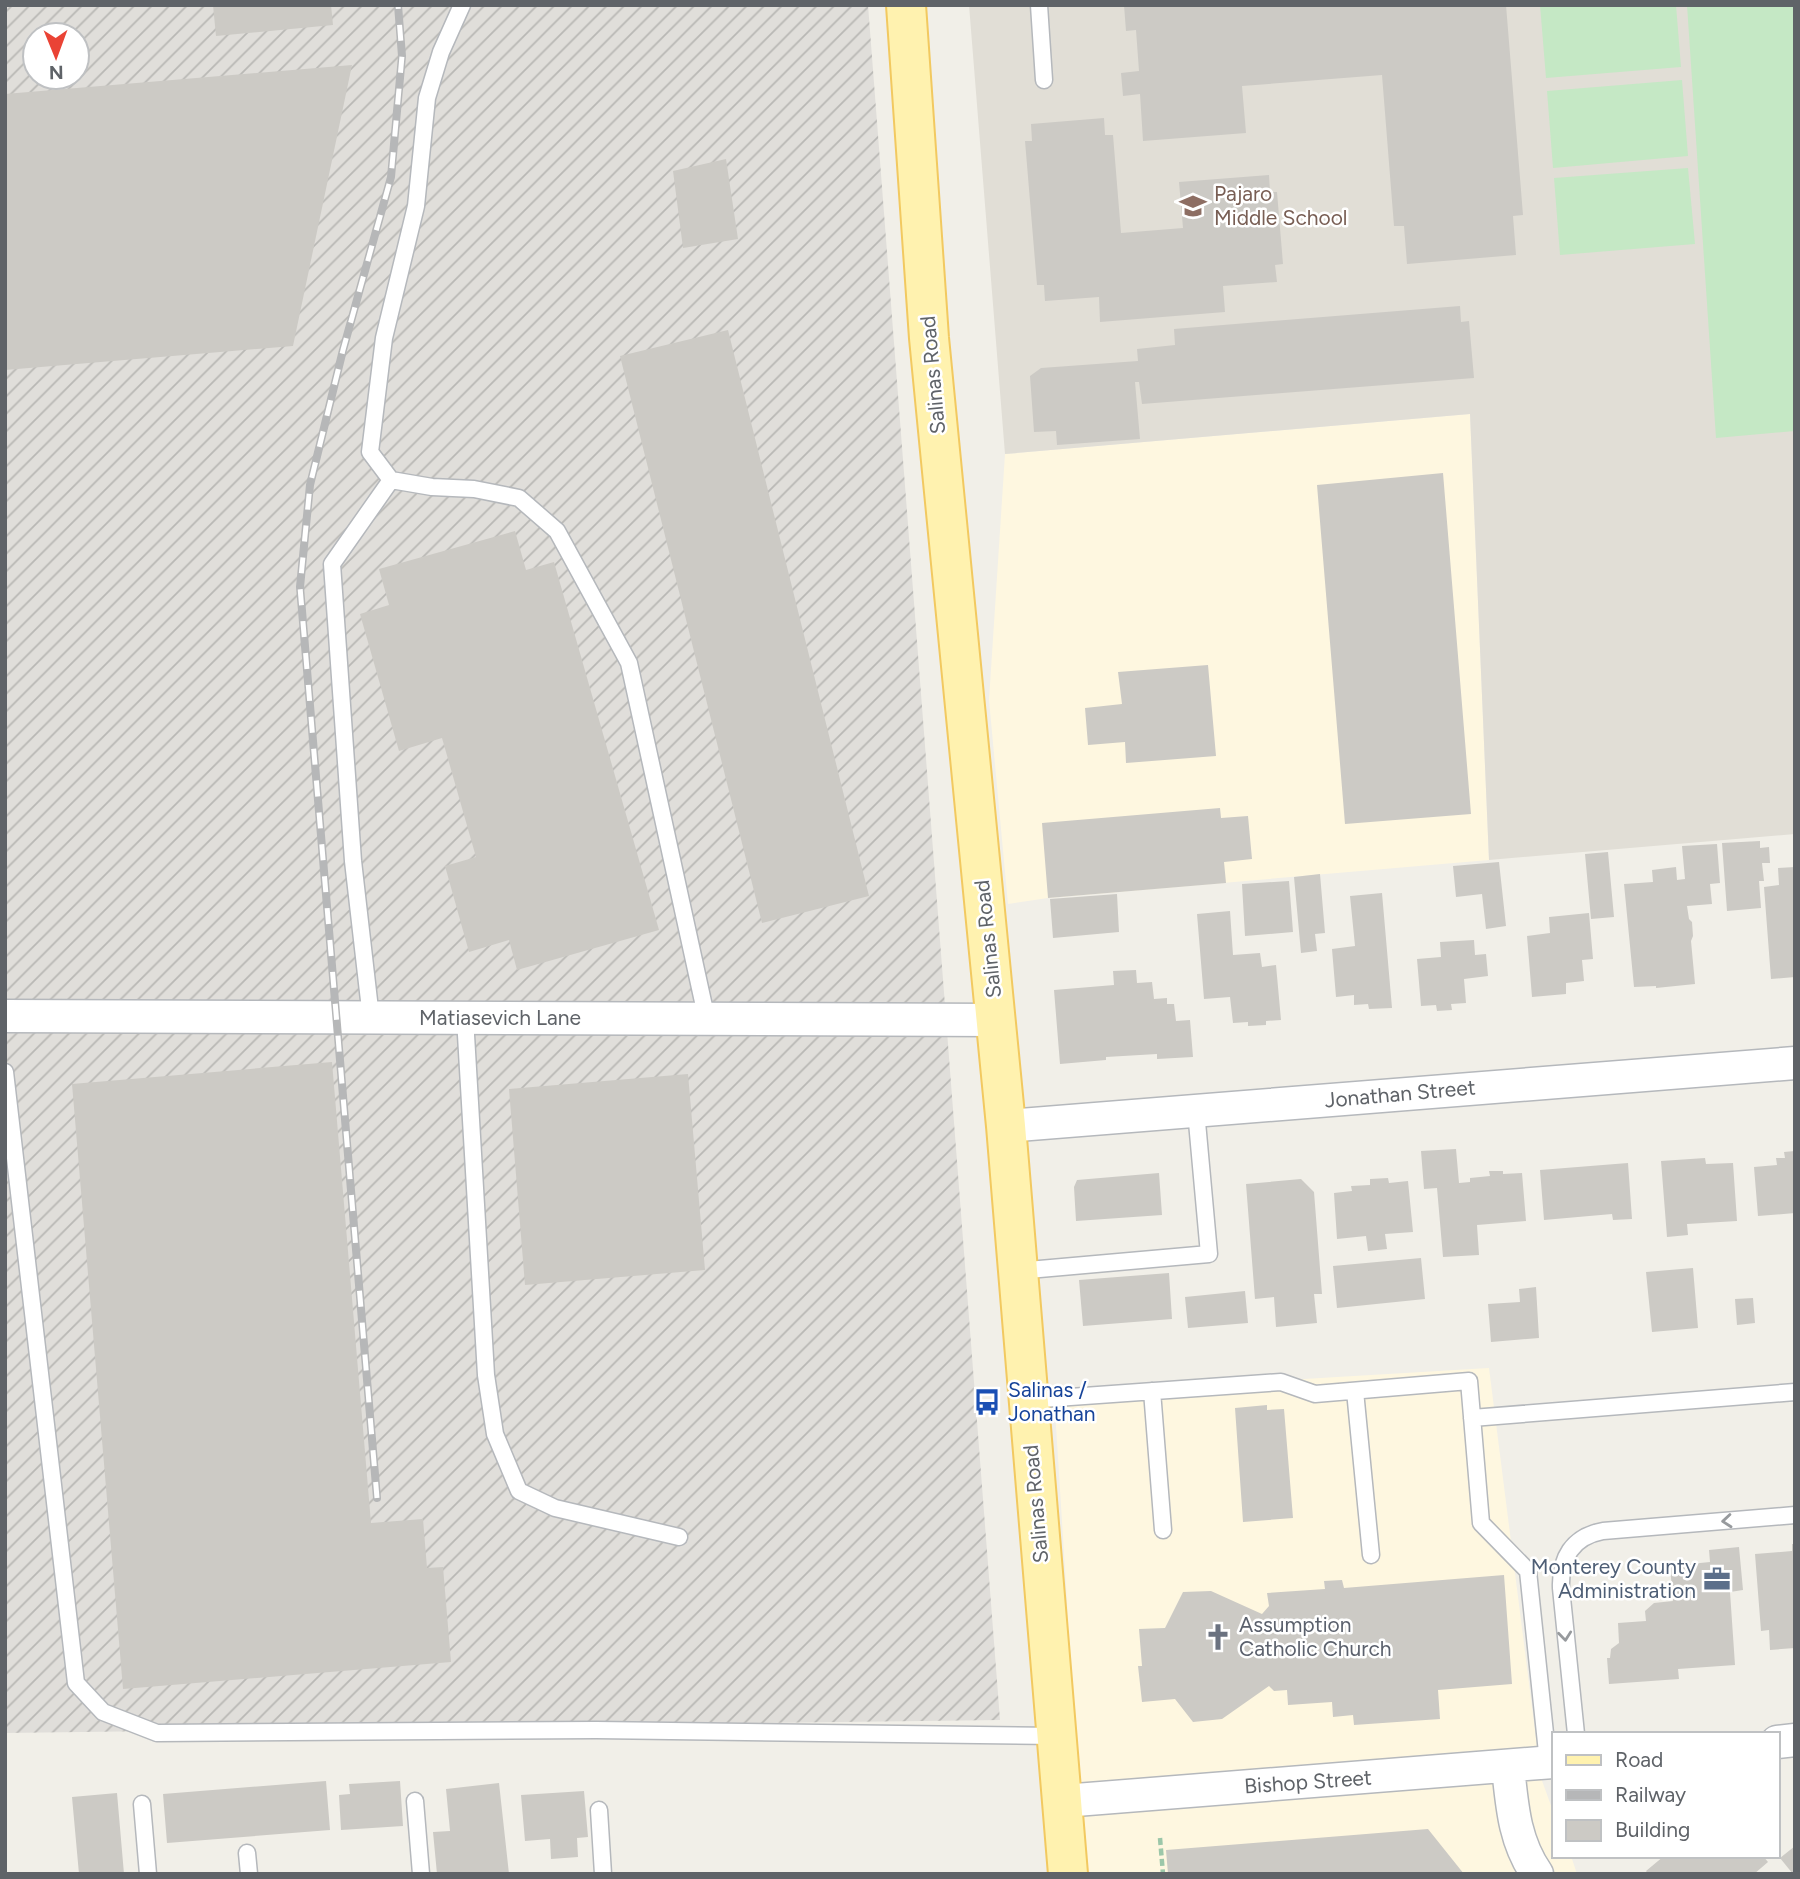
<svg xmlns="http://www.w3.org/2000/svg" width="1800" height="1879" font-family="Figtree,sans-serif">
	<defs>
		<pattern id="industrial-furrows" width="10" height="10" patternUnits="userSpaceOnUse" patternTransform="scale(1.75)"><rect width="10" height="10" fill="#e0deda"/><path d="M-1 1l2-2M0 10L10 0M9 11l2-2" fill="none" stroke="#b9b8b5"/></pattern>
	</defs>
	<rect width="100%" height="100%" fill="#f1efe8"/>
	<path fill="#fef7e0" d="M1470 414 1489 860 1048 898 1008 904 989 700 1005 454Z
		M1489 1368 1541 1778 1553 1811V1856H1571L1577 1874H1079L1075 1844 1067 1601 1054 1394Z"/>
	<path fill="url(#industrial-furrows)" fill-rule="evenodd" d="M5 5H868L1000 1720 5 1733ZM35 35H77V77H35Z"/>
	<path fill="#e1ded6" d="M969 5H1795V834L1489 860 1470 414 1005 454Z"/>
	<path fill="#c5e8c5" d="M1540 5H1676L1681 67 1546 78Z
		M1687 5H1795V431L1716 438Z
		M1682 80 1688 156 1553 168 1547 91Z
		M1688 168 1695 244 1560 255 1554 178Z"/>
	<path fill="#cccac5" d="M213 5H331L333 25 216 36Z
		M1124 5H1506L1523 215 1513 216 1516 255 1407 264 1404 226H1394L1382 75 1242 86 1246 133 1143 141 1140 94 1123 96 1121 73 1139 71 1136 30 1126 31Z
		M352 65 293 346 5 370V94Z
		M1104 118 1105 135H1113L1121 233 1183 228 1179 182 1269 175 1270 192H1277L1283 264 1275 265 1277 282 1223 286 1225 312 1100 322 1099 297 1045 301 1044 285H1037L1025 141H1032L1031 124Z
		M726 159 738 239 683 248 673 171Z
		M1460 306 1461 322 1469 321 1474 378 1142 404 1139 382H1135L1140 439 1057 445 1056 431 1034 432 1030 376 1041 368 1138 361 1137 349 1175 345 1174 329Z
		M728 330 869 896 762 923 620 356Z
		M1443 473 1471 814 1345 824 1317 485Z
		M515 531 526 570 554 562 659 930 517 970 509 940 469 952 445 866 476 857 442 738 399 751 360 614 389 605 379 569Z
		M1208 665 1216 756 1126 763 1125 742 1088 745 1085 708 1122 704 1118 672Z
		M1220 808 1221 818 1248 816 1252 859 1224 862 1226 883 1048 898 1042 823Z
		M1760 841V848L1769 847 1770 863H1762L1764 881H1759L1761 908 1727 911 1722 843Z
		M1717 844 1720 883 1710 884 1712 904 1687 906 1689 919 1692 922 1693 936 1691 941 1695 984 1656 988V986L1634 987 1624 884 1653 882 1652 870 1676 867 1677 880 1685 879 1682 846Z
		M1608 852 1614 917 1591 919 1585 854Z
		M1499 862 1506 926 1486 929 1482 894 1456 897 1453 866Z
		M1795 867V977L1771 979 1764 887 1779 885 1778 868Z
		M1320 874 1325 933 1315 934 1317 951 1301 953 1294 877Z
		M1289 881 1293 932 1245 936 1242 884Z
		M1382 893 1392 1008 1369 1009 1368 1004 1354 1005V995L1336 997 1332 949 1355 946 1350 896Z
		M1117 894 1119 932 1053 938 1050 899Z
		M1230 911 1233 955 1260 953 1262 967 1276 965 1281 1020 1266 1021V1025L1248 1026V1022L1233 1023 1230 997 1204 999 1197 914Z
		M1589 913 1593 959 1582 960 1584 981 1566 983V994L1532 997 1527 936 1550 933 1549 917Z
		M1474 940 1475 955 1486 954 1488 976 1464 979 1466 1003 1451 1004 1452 1010 1437 1011 1436 1005 1421 1006 1417 959 1441 957 1440 942Z
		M1136 970 1137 983 1152 982 1154 999 1167 998V1004H1174L1176 1021 1190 1020 1193 1057 1157 1059V1054L1106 1057V1060L1060 1064 1054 990 1114 985 1113 971Z
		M332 1062 371 1523 423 1519 427 1568 443 1567 451 1662 123 1689 72 1084Z
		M688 1074 705 1270 525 1285 509 1089Z
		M1456 1149 1459 1183 1470 1182V1178L1490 1176 1489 1171H1503V1174L1522 1173 1526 1221 1477 1225 1479 1255 1443 1257 1437 1188 1424 1189 1421 1151Z
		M1795 1151V1213L1758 1216 1754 1167 1777 1165 1776 1158H1785L1784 1152Z
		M1705 1158 1706 1164 1733 1163 1737 1221 1687 1224 1688 1235 1667 1237 1661 1161Z
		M1628 1163 1632 1219 1613 1220 1612 1214 1544 1220 1540 1170Z
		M1159 1173 1162 1215 1076 1221 1074 1187 1077 1180Z
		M1388 1178 1389 1183 1408 1181 1413 1232 1385 1234 1387 1249 1368 1251 1366 1236 1337 1239 1334 1193 1352 1191 1351 1186 1370 1185V1179Z
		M1301 1179 1314 1192 1322 1294H1314L1317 1323 1276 1327 1274 1297 1255 1299 1246 1184Z
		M1421 1258 1425 1299 1337 1308 1333 1266Z
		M1693 1268 1698 1328 1652 1332 1646 1272Z
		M1169 1273 1172 1319 1083 1326 1079 1280Z
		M1536 1287 1539 1338 1491 1342 1488 1304 1520 1302 1519 1289Z
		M1245 1291 1248 1323 1188 1328 1185 1297Z
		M1753 1298 1755 1323 1737 1325 1735 1299Z
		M1267 1405V1410L1284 1409 1293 1518 1243 1522 1235 1408Z
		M1792 1544H1795V1648L1770 1650 1769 1630 1761 1631 1755 1554 1792 1551Z
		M1739 1547 1743 1590 1730 1592 1735 1665 1678 1669 1679 1679 1609 1684 1607 1658H1610L1611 1649 1619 1643 1618 1623 1646 1621 1645 1611 1654 1603 1673 1601 1670 1566 1710 1562 1709 1550Z
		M1504 1575 1512 1684 1438 1690 1440 1719 1354 1725 1353 1715 1333 1717 1332 1702 1288 1705 1287 1690 1274 1691 1269 1686 1222 1719 1193 1722 1175 1699 1142 1702 1138 1666H1142L1139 1629 1165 1628 1183 1592 1211 1591 1262 1614 1269 1606 1267 1593 1325 1589 1324 1581 1342 1580 1344 1588Z
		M326 1781 330 1830 167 1843 163 1794Z
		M400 1781 403 1826 341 1830 339 1795 350 1794 349 1784Z
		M499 1783 509 1874H437L433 1832 450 1831 446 1789Z
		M584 1791 588 1837 577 1838 578 1857 551 1859 550 1839 525 1841 521 1795Z
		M117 1793 124 1874H79L72 1797Z
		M1428 1829 1464 1874H1168L1166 1850Z
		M1795 1846V1874H1793L1780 1858Z
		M1664 1856H1763L1768 1862 1754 1874H1648L1646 1871Z"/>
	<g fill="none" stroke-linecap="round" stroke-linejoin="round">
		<defs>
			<path id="lane" d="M462 5 441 52 427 98 416 206 384 338 370 452 391 480 432 487 474 489 519 498 557 531 629 663 707 1020
				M1039 5 1044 80
				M371 1018 353 861 332 564 391 480
				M465 1018 486 1375 495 1434 519 1491 555 1508 679 1537
				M5 1072 76 1683 103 1712 157 1733 596 1730 1056 1736
				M1017 1271 1209 1254 1196 1111
				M1152 1391 1163 1530
				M1355 1391 1371 1555
				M1028 1400 1281 1382 1315 1394 1469 1381 1481 1523 1528 1571 1548 1762
				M1472 1418 1795 1392
				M1576 1734 1561 1588C1560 1558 1572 1537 1603 1531L1795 1515
				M415 1801 421 1874
				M142 1804 148 1874
				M599 1810 603 1874
				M247 1853 249 1874"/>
			<path id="street" d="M5 1016 996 1020
				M1006 1126 1795 1063
				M1777 1742 1795 1740
				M1508 1767C1512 1805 1514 1841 1537 1874
				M1063 1801 1553 1762"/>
			<path id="primary" d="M906 5 929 338 1006 1126 1068 1874"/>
		</defs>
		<use href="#lane" stroke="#b5b8bc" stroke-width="19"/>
		<use href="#street" stroke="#b5b8bc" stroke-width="35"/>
		<use href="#primary" stroke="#f2c960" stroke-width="42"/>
		<path stroke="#9cc7a9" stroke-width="4.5" stroke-dasharray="7 3.5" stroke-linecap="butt" d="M1160 1838 1163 1874"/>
		<use href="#lane" stroke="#fff" stroke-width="16"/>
		<use href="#street" stroke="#fff" stroke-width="32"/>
		<use href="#primary" stroke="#fff2af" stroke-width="38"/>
		<defs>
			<path id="rail" d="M377 1498 300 587 310 485 343 350 391 177 402 56 398 5"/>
		</defs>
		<use href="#rail" stroke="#b6b7b8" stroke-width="8"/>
		<use href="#rail" stroke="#fff" stroke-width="5" stroke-dasharray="16" stroke-linecap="butt"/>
	</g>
	<defs><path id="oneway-chevron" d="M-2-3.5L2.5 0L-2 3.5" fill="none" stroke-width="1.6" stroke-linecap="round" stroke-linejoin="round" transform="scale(1.75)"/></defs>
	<g stroke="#979a9d">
		<use href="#oneway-chevron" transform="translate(1727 1521) rotate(175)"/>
		<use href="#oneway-chevron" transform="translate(1565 1636) rotate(84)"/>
	</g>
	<defs>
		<symbol id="school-bare" viewBox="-9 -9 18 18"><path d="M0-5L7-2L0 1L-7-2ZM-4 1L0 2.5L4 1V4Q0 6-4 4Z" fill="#8d6e63" stroke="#fff" stroke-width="2.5" paint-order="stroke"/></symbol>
		<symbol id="bus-bare" viewBox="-9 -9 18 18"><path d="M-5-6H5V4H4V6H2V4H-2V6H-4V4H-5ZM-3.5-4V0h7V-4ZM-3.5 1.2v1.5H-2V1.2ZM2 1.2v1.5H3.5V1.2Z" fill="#1a4fb4" stroke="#fff" stroke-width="2.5" paint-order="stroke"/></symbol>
		<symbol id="office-bare" viewBox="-9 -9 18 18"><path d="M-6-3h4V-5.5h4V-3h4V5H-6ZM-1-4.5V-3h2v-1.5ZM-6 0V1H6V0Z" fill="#5c6f8a" stroke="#fff" stroke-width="2.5" paint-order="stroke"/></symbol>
		<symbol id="church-bare" viewBox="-9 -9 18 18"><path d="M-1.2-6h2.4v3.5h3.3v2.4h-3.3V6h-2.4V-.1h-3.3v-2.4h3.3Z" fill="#6b7280" stroke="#fff" stroke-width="2.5" paint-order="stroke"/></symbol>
	</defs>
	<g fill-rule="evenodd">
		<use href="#school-bare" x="1174" y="187" width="38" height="38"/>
		<use href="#bus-bare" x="968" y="1383" width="38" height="38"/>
		<use href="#office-bare" x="1698" y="1560" width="38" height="38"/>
		<use href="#church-bare" x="1199" y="1618" width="38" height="38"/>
	</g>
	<g text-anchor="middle" stroke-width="5" stroke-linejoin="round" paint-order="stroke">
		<g font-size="21" fill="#785e54" stroke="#fff" text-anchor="start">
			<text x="1214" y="201">Pajaro<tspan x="1214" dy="24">Middle School</tspan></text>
		</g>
		<g font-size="21" fill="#5f6368" stroke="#fff">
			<text transform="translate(933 375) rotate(-95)" y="7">Salinas Road</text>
			<text transform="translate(988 939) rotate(-96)" y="7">Salinas Road</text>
			<text x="500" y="1025">Matiasevich Lane</text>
			<text transform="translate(1400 1094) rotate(-5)" y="7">Jonathan Street</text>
			<text transform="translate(1036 1504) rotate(-95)" y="7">Salinas Road</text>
			<text transform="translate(1308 1782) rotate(-4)" y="7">Bishop Street</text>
		</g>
		<g font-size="21" fill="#164399" stroke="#fff" text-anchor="start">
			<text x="1008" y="1397">Salinas /<tspan x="1008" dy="24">Jonathan</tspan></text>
		</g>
		<g font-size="21" fill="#4e5e75" stroke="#fff" text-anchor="end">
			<text x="1696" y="1574">Monterey County<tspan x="1696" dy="24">Administration</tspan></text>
		</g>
		<g font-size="21" fill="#5b616d" stroke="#fff" text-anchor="start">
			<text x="1239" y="1632">Assumption<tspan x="1239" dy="24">Catholic Church</tspan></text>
		</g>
	</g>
	<rect width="1800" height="1879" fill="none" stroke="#5f6368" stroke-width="14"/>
	<rect x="1552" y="1732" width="228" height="126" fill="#ffffff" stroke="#bfc1c3" stroke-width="2"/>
	<rect x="1566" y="1755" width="35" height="10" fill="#fff2af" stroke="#bfc1c3" stroke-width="2"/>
	<text x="1615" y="1767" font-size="21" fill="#5f6368">Road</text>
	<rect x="1566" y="1790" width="35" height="10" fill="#b6b7b8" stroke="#bfc1c3" stroke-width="2"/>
	<text x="1615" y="1802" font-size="21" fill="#5f6368">Railway</text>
	<rect x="1566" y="1820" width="35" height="21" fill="#cccac5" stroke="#bfc1c3" stroke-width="2"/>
	<text x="1615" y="1837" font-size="21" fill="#5f6368">Building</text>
	<g transform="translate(56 56) rotate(179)"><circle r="33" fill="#ffffff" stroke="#bfc1c3" stroke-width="2"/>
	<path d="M0-5L12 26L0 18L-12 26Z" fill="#ea4335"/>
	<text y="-10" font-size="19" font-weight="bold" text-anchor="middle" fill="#5f6368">N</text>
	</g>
</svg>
